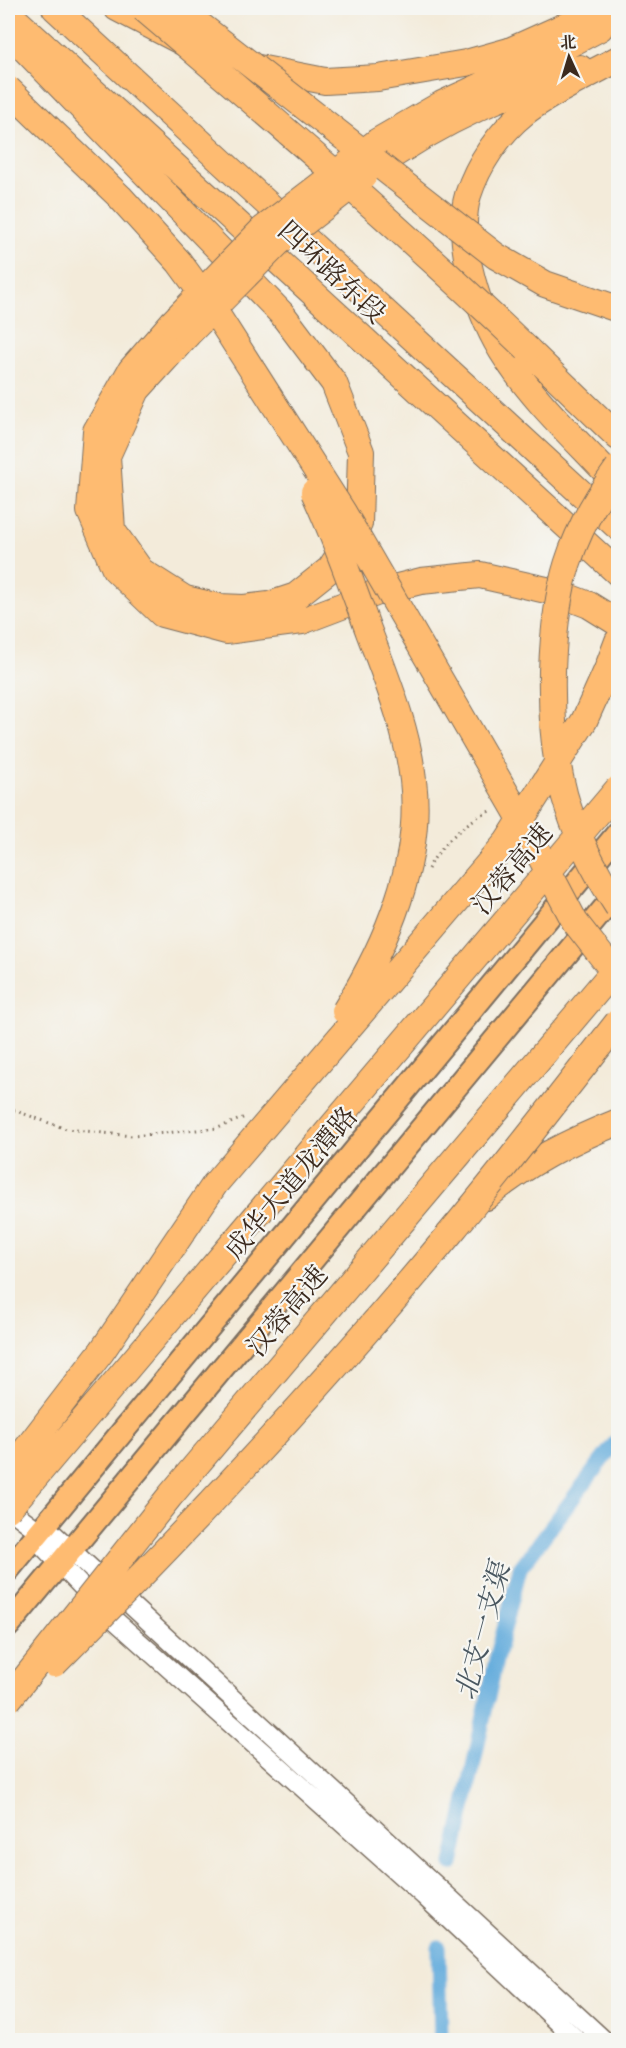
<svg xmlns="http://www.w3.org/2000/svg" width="626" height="2048" font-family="'EB Garamond','Noto Serif SC',serif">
	<rect width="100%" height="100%" fill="#f6f6f2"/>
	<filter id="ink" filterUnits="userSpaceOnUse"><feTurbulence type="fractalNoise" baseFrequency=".0167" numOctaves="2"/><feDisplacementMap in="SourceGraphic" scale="12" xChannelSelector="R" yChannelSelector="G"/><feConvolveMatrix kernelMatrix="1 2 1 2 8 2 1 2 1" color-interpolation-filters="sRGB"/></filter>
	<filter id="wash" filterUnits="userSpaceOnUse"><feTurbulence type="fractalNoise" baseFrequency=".008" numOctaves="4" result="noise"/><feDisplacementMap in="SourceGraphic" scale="24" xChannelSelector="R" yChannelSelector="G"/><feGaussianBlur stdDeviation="1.35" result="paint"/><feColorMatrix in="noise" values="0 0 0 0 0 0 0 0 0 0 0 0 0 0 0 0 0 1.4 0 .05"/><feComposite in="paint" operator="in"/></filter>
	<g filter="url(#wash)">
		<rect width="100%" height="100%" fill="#f3ebda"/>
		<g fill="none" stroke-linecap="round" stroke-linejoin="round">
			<path stroke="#67aedd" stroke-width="15" d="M452 1864 496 1660 520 1568 618 1439
				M439 1947 441 2040"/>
		</g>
	</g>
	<g filter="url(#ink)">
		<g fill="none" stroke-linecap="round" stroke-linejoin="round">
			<defs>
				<path id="minor" d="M8 1508 40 1532
					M45 1526 604 2040
					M35 1538 109 1615 424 1896 577 2040"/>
				<path id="major" d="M8 1570 618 833
					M8 1626 618 892"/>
				<path id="highway" d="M55 8 618 527
					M117 8 217 60 325 81 378 78 466 63 509 51 576 21 618 8
					M8 13 618 573
					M8 32 282 314 334 383 361 452 359 524 330 569 296 596 269 605 244 608 219 607 185 599 141 571 112 530 107 456 137 390 187 335
					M618 59C591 74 547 94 524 113 499 133 478 164 468 195 454 242 480 319 507 359 537 405 581 444 618 485
					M378 141 442 104 549 55 600 28
					M393 155C450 118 515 89 580 68
					M172 323 131 370 96 431 90 511 115 569 162 614 226 631 302 621 381 591 421 581 480 575 555 592 589 605 618 623
					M527 349 618 437
					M607 670 618 641
					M486 1197C526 1163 570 1141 618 1122"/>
			</defs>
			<use href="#minor" stroke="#7b6e60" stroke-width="21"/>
			<use href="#major" stroke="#7b6e60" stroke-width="26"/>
			<use href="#highway" stroke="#7b6e60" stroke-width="28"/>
			<path stroke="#7b6e60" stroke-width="3" stroke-dasharray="1.5 4.5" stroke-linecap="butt" d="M428 869C439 846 469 818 493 810
				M8 1108 66 1129 132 1136 218 1128 245 1117"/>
			<use href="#minor" stroke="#fff" stroke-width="18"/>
			<use href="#major" stroke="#febb71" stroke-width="22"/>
			<use href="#highway" stroke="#febb71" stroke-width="26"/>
			<defs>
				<path id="highway-bridge" d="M143 8C274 119 403 230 527 349
					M178 8 496 256 545 284 618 309
					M8 89 120 197 179 262 212 307 343 512 518 814 575 922 618 977
					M172 323 263 229 378 141
					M187 335 278 243 363 177
					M618 468C568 537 555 587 552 671 550 768 565 826 618 907
					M314 492C335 537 352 585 369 632 387 680 407 728 413 780 423 860 386 945 345 1011
					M8 1473 102 1351 215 1184 507 842 584 721 607 670
					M8 1509 618 789
					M54 1664C193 1525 327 1382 452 1231 509 1163 563 1092 618 1022
					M8 1700 170 1496 618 966"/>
			</defs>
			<use href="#highway-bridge" stroke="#7b6e60" stroke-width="28" stroke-linecap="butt"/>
			<use href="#highway-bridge" stroke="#febb71" stroke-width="26"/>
		</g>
	</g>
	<g text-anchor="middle" stroke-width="4.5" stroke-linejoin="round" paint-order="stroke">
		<g font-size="27" fill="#3b2a1e" stroke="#f6f6f2">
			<text transform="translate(332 272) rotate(43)" y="9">四环路东段</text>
			<text transform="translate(512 869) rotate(-50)" y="9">汉蓉高速</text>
			<text transform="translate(291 1183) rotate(-50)" y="9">成华大道龙潭路</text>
			<text transform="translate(287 1311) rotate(-50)" y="9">汉蓉高速</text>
		</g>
		<g font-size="28" font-style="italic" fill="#4a5861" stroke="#f6f6f2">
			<text transform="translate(482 1631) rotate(-75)" y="10">北支一支渠</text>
		</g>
	</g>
	<rect width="626" height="2048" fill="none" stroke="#f6f6f2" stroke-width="30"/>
	<g transform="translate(569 57) rotate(356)" stroke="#f6f6f2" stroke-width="4.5" paint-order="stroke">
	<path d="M0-4.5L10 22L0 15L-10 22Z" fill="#3b2a1e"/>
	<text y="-9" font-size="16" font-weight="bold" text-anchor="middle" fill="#3b2a1e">北</text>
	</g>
</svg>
